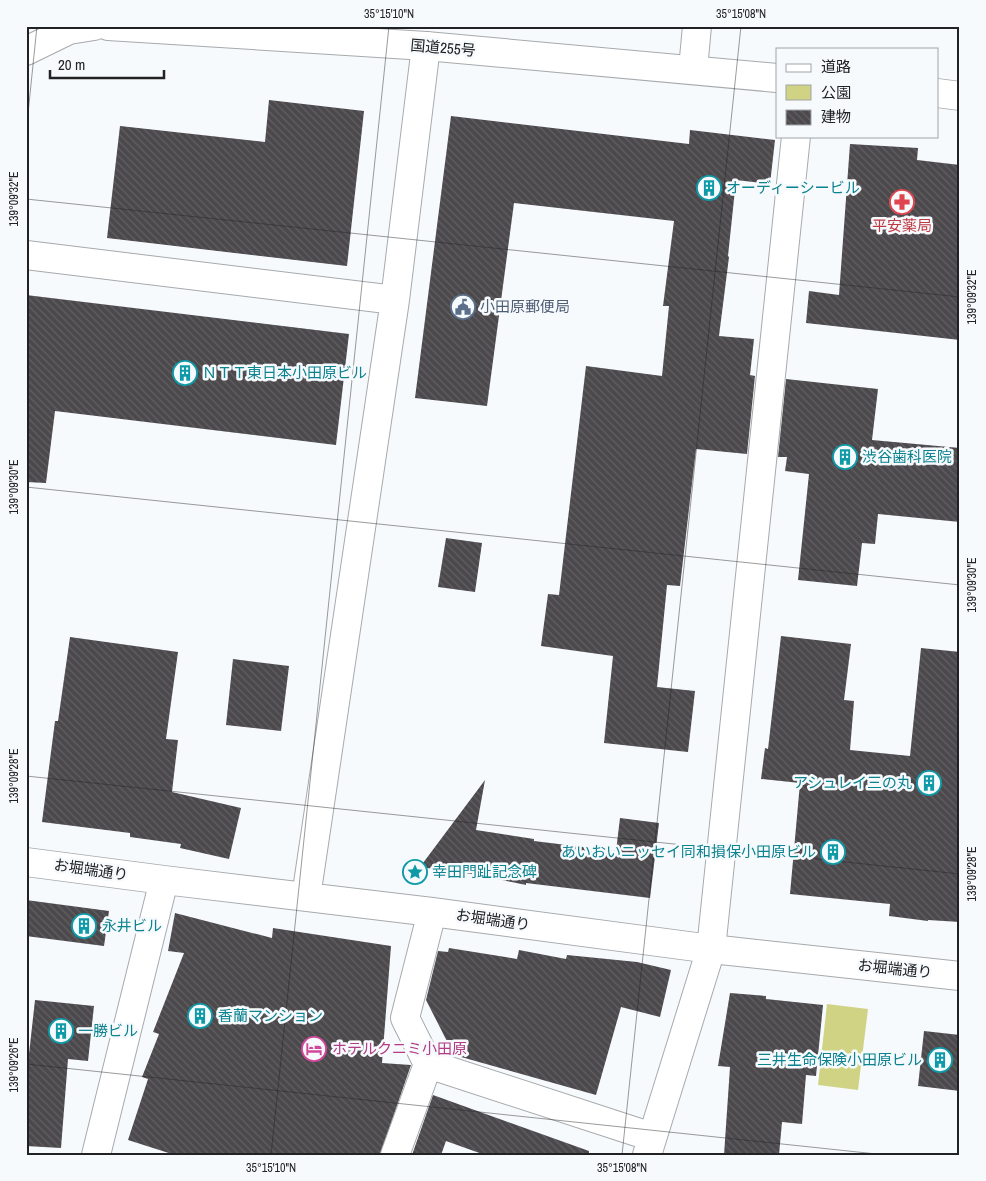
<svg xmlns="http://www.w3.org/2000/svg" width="986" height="1181" font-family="'Archivo Narrow','Noto Sans JP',sans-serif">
	<defs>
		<pattern id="building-back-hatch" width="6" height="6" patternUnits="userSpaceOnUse" patternTransform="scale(1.25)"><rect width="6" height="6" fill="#4b494c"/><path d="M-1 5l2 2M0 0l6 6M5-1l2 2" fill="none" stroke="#626063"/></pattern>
	</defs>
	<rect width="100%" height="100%" fill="#f7fafd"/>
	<path fill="#d0d383" d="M827 1004 868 1009 858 1090 818 1085Z"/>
	<path fill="url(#building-back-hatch)" d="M269 100 364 111 347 266 107 238 120 126 265 142Z
		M451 116 689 144 690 130 775 140 770 184 736 180 728 256 729 257 719 336 754 339 750 375 755 376 747 454 696 449 680 586 667 585 657 687 695 691 688 752 604 743 613 656 541 646 548 594 559 595 586 366 662 376 669 306H663L674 221 514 203 487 406 415 398Z
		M850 144 918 148 917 160 960 165V340L806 323 809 291 839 295Z
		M26 295 349 334 336 445 55 411 46 483 26 482Z
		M786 379 878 389 872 440 960 448V522L878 514 875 544 862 543 857 586 798 580 809 474 785 471 787 457H778Z
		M446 538 482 543 475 592 438 587Z
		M781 636 851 644 844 700 854 701 850 750 910 756 921 648 960 652V922L928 920V921L889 916 890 904 790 894 800 783 761 779 765 748 768 749Z
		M70 637 178 652 166 739 178 740 172 792 241 808 229 859 180 848 181 844 130 837V833L42 822 55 721H58Z
		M233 659 289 666 281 731 226 725Z
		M485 780 476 830 534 839V841L616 851 620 818 659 823 650 898 526 883V885L478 875 420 867Z
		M26 900 109 911 104 946 26 936Z
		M175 913 272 938 273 928 391 946 382 1063 411 1065 380 1155H175L128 1140 148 1079 142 1077 159 1034 153 1032 184 953 168 951Z
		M449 948 517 959 519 950 566 959 567 955 637 962 671 970 660 1017 621 1007 596 1095 454 1055 426 1000 438 951 448 952Z
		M730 993 766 996V999L823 1005 816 1076 806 1075 802 1124 782 1122 779 1155H724L730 1067 718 1066Z
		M35 1000 94 1006 88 1061 68 1059 61 1148 26 1146V1081Z
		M924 1031 960 1035V1091L918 1086Z
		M433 1095 589 1151V1155H485L446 1141 441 1155H412Z"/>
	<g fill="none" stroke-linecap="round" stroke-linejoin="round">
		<defs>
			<path id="street" d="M26 255 395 300
				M26 862 164 880 432 912 711 949 796 136
				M306 897 395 300 426 46
				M428 1064 405 1018 432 912
				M96 1155 164 880
				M395 1155 428 1064 652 1137"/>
			<path id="secondary" d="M693 69 697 26
				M647 1155 711 949 960 976"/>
			<path id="highway" d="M108 26 426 46 777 78
				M26 51 69 30 94 26
				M937 93 960 96"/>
		</defs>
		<use href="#street" stroke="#a7aaac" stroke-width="30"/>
		<use href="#secondary" stroke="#a7aaac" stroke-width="30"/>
		<use href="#highway" stroke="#a7aaac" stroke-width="30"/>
		<use href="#street" stroke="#fff" stroke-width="28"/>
		<use href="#secondary" stroke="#fff" stroke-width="28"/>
		<use href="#highway" stroke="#fff" stroke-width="28"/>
	</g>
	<path fill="none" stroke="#212223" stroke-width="1" stroke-opacity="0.45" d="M26 133 37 26M26 199 960 297M26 487 960 585M26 776 960 874M26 1064 886 1155M271 1155 389 26M622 1155 741 26"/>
	<defs>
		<symbol id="building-ring" viewBox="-11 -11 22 22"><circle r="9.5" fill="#f7fafd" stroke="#0f9aa8" stroke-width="1.5"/><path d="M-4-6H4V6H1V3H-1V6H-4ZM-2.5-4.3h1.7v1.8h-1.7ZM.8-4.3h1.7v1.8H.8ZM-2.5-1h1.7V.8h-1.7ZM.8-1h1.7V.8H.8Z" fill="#0f9aa8"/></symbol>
		<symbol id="pharmacy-ring" viewBox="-11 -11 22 22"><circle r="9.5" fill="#f7fafd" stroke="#e0444e" stroke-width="1.5"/><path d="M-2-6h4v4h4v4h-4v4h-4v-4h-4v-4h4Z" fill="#e0444e"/></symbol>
		<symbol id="civic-ring" viewBox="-11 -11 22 22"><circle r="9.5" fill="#f7fafd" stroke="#5c6f8a" stroke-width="1.5"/><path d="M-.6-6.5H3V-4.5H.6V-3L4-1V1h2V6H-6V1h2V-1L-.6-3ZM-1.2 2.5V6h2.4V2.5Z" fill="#5c6f8a"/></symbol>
		<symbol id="sight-ring" viewBox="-11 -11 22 22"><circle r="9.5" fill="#f7fafd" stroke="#0f9aa8" stroke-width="1.5"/><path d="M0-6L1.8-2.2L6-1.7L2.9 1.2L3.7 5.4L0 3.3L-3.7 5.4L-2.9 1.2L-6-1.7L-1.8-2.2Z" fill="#0f9aa8"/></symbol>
		<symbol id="hotel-ring" viewBox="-11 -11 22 22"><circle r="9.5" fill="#f7fafd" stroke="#d1479c" stroke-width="1.5"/><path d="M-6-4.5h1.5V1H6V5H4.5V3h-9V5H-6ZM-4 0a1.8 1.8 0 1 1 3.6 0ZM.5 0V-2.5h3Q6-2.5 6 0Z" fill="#d1479c"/></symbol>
	</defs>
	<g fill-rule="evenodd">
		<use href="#building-ring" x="695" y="174" width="28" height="28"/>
		<use href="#pharmacy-ring" x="888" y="188" width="28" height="28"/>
		<use href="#civic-ring" x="449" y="293" width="28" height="28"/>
		<use href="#building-ring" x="171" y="359" width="28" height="28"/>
		<use href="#building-ring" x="831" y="443" width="28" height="28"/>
		<use href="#building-ring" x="915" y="769" width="28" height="28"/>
		<use href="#building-ring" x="819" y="838" width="28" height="28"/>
		<use href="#sight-ring" x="401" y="858" width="28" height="28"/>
		<use href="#building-ring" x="70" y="912" width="28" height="28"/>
		<use href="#building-ring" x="186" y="1002" width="28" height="28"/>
		<use href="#building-ring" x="47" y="1017" width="28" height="28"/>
		<use href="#hotel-ring" x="300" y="1035" width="28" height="28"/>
		<use href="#building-ring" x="926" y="1046" width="28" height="28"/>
	</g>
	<g text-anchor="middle" stroke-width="5" stroke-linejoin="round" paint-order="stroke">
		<g font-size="15" fill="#212223" stroke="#f7fafd">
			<text transform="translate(443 48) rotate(5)" y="5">国道255号</text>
			<text transform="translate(91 870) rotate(8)" y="5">お堀端通り</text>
			<text transform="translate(493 920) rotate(8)" y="5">お堀端通り</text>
			<text transform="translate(895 969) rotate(6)" y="5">お堀端通り</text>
		</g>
		<g font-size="15" fill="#0d838f" stroke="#f7fafd" text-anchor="start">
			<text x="726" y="193">オーディーシービル</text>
			<text x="202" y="378">ＮＴＴ東日本小田原ビル</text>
			<text x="862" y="462">渋谷歯科医院</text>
			<text x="912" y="788" text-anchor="end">アシュレイ三の丸</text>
			<text x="816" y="857" text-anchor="end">あいおいニッセイ同和損保小田原ビル</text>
			<text x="432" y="877">幸田門趾記念碑</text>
			<text x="102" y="931">永井ビル</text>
			<text x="218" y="1021">香蘭マンション</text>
			<text x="78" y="1036">一勝ビル</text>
			<text x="922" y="1065" text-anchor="end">三井生命保険小田原ビル</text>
		</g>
		<g font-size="15" fill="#be3a42" stroke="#f7fafd">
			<text x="902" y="231">平安薬局</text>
		</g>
		<g font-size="15" fill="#4e5e75" stroke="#f7fafd" text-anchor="start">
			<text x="480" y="312">小田原郵便局</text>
		</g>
		<g font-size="15" fill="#b23c85" stroke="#f7fafd" text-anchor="start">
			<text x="332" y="1054">ホテルクニミ小田原</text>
		</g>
	</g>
	<rect width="986" height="1181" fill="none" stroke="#f7fafd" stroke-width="55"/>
	<rect x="776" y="48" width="162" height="90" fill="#f7fafd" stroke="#a1a4a6"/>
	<rect x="786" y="64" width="25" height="8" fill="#ffffff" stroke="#a1a4a6"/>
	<text x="821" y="72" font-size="15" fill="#212223">道路</text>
	<rect x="786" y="85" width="25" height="15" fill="#d0d383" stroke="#a1a4a6"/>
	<text x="821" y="98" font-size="15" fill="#212223">公園</text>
	<rect x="786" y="110" width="25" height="15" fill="url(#building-back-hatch)" stroke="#a1a4a6"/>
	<text x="821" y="122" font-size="15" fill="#212223">建物</text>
	<path d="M50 70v8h114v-8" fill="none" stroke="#212223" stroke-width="2.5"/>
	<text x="58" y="70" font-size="15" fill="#212223" stroke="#f7fafd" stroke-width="4" paint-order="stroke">20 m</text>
	<rect x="28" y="28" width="930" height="1126" fill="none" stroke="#212223" stroke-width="2"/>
	<g font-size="12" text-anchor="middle" fill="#212223">
		<text x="389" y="18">35°15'10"N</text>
		<text x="741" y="18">35°15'08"N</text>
		<text transform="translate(14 199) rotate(-90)" y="4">139°09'32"E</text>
		<text transform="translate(972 297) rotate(-90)" y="4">139°09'32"E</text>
		<text transform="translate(14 487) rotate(-90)" y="4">139°09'30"E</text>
		<text transform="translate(972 585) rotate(-90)" y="4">139°09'30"E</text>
		<text transform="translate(14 776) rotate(-90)" y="4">139°09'28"E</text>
		<text transform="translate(972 874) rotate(-90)" y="4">139°09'28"E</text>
		<text transform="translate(14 1065) rotate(-90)" y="4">139°09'26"E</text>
		<text x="271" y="1172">35°15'10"N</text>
		<text x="622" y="1172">35°15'08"N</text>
	</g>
</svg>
